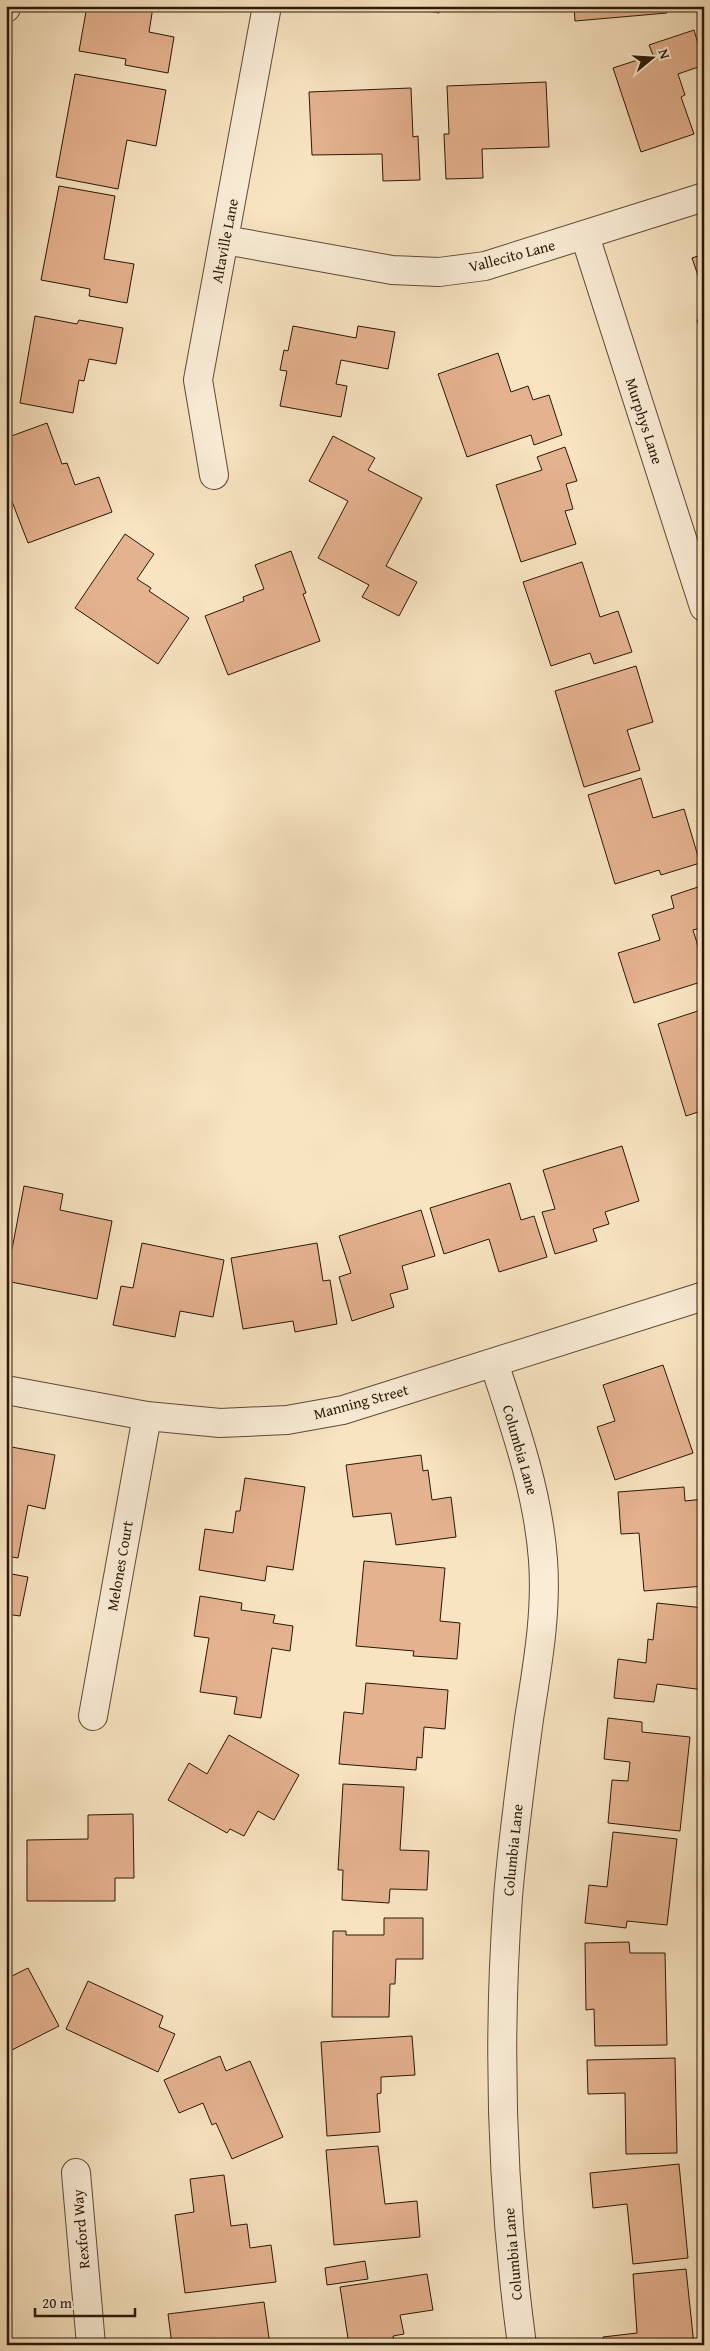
<svg xmlns="http://www.w3.org/2000/svg" width="710" height="2351" font-family="'Gentium Book Plus',serif">
	<rect width="100%" height="100%" fill="#f8e4c1"/>
	<filter id="stains"><feTurbulence type="fractalNoise" baseFrequency=".004" numOctaves="4"/><feColorMatrix values="0 0 0 0 .2 0 0 0 0 .09 0 0 0 0 .02 0 0 0 .5 -.17"/></filter>
	<radialGradient id="worn" r=".72"><stop offset=".6" stop-color="#630" stop-opacity="0"/><stop offset="1" stop-color="#630" stop-opacity=".3"/></radialGradient>
	<path fill="#e5b28f" stroke="#291807" d="M87 6 153 7 149 32 174 37 168 73 125 65 126 59 79 51Z
		M399 6H440L439 13Z
		M574 6H666L667 13 575 21Z
		M694 30 704 65 678 74 685 95 681 97 694 134 641 152 613 68 653 55 649 45Z
		M75 74 166 90 156 146 127 140 118 189 56 177Z
		M546 82 549 147 482 149 483 178 446 179 444 134H449L447 86Z
		M411 88 413 137 418 136 420 180 383 181 382 154 312 155 309 92Z
		M59 186 115 196 104 259 134 264 127 303 89 296 90 289 41 280Z
		M704 254V293L692 258Z
		M35 316 77 324 79 320 123 328 116 364 89 359 84 381 79 380 73 413 20 403Z
		M704 318V341L697 320Z
		M293 326 356 338 358 326 395 332 388 369 341 360 336 384 347 386 341 417 280 406 287 371 280 370 284 350 288 351Z
		M498 353 511 392 528 386 533 400 549 395 562 435 534 445 531 435 467 457 438 374Z
		M47 423 62 464 67 463 75 485 99 477 112 512 28 543 6 486V438Z
		M333 436 375 458 368 470 422 498 386 566 417 582 399 616 362 597 369 585 318 558 348 501 309 481Z
		M565 447 577 481 566 484 573 509 565 511 576 544 521 562 496 485 542 470 537 457Z
		M125 534 154 554 137 579 151 588 149 591 189 618 158 664 75 608Z
		M291 551 306 593 303 594 320 641 228 675 205 616 244 601 243 597 264 589 255 565Z
		M582 562 600 617 618 611 632 652 594 664 590 653 551 666 523 582Z
		M636 666 653 722 627 730 640 770 584 787 555 691Z
		M641 778 653 818 684 809 700 863 661 875 659 870 615 884 588 795Z
		M704 885V927L693 930 703 962 698 963 704 981 634 1003 618 953 660 940 652 915 674 908 671 896Z
		M704 1009V1110L686 1116 658 1024Z
		M622 1146 639 1201 605 1212 609 1224 593 1229 597 1241 555 1254 542 1212 555 1209 543 1170Z
		M510 1183 521 1220 534 1216 547 1257 499 1272 489 1239 444 1254 430 1208Z
		M24 1186 63 1194 60 1210 112 1221 97 1299 6 1281Z
		M421 1210 435 1256 402 1266 408 1289 390 1294 394 1307 352 1321 339 1277 351 1273 339 1236Z
		M6 1217 10 1218 6 1238Z
		M142 1243 224 1260 213 1317 180 1311 175 1337 113 1325 121 1286 133 1288Z
		M317 1243 323 1281 330 1280 337 1324 295 1332 293 1321 243 1329 231 1258Z
		M663 1365 693 1453 615 1480 597 1427 615 1421 603 1385Z
		M6 1446 55 1455 45 1509 28 1505 18 1558 6 1556Z
		M421 1455 423 1471 428 1470 432 1500 451 1497 456 1537 396 1545 391 1513 353 1517 346 1465Z
		M245 1478 305 1487 293 1570 267 1566 265 1581 199 1570 205 1529 233 1533 236 1511H240Z
		M684 1487 685 1501 704 1499V1586L644 1591 639 1533 621 1534 618 1492Z
		M364 1561 445 1568 440 1621 460 1623 457 1659 413 1656 414 1651 356 1646Z
		M6 1573 28 1577 20 1616 6 1614Z
		M200 1596 242 1603 241 1610 275 1615 273 1623 293 1626 290 1651 272 1648 261 1718 234 1714 237 1697 200 1692 209 1638 194 1636Z
		M657 1603 704 1608V1690L657 1684 654 1702 614 1698 618 1659 646 1663 648 1639 653 1640Z
		M366 1683 448 1690 445 1729 424 1727 422 1758 417 1757 416 1770 339 1764 344 1712 363 1714Z
		M608 1718 642 1722V1732L690 1737 680 1831 608 1823 612 1780 628 1781 630 1762 604 1759Z
		M229 1735 299 1775 274 1820 258 1811 244 1836 230 1829 227 1833 168 1800 189 1763 207 1774Z
		M343 1784 404 1787 400 1850 429 1851 427 1890 390 1889 389 1903 342 1900 343 1870H338Z
		M133 1814 134 1878H115V1901H27V1840L88 1839V1815Z
		M613 1832 677 1839 667 1925 627 1921 626 1928 585 1923 589 1885 607 1887Z
		M384 1918H423V1959H396L395 1984H390L389 2017H332L333 1931H346V1935H384Z
		M629 1942 630 1953H665L667 2045 595 2046 594 2009 586 2010 585 1943Z
		M28 1968 59 2026 6 2053V1979Z
		M88 1981 163 2016 159 2027 175 2034 158 2072 66 2029Z
		M412 2036 415 2075 381 2077V2093L377 2094 380 2132 327 2136 321 2042Z
		M220 2056 226 2071 250 2061 283 2137 232 2159 216 2123 212 2125 203 2103 179 2113 164 2080Z
		M675 2058 677 2153 626 2154 625 2093 588 2094 587 2060Z
		M378 2146 385 2204 417 2201 420 2237 334 2245 326 2150Z
		M679 2164 688 2258 633 2264 627 2204 593 2208 590 2173Z
		M224 2175 231 2226 247 2224 250 2248 271 2245 276 2282 185 2293 175 2215 194 2212 190 2179Z
		M365 2261 368 2279 327 2285 325 2268Z
		M686 2269 694 2345H604L603 2337 637 2333 633 2274Z
		M427 2274 433 2310 400 2315 404 2334 393 2336 395 2345H349L340 2287Z
		M264 2302 270 2345H172L168 2314Z
		M8 2329 9 2345H6V2330Z"/>
	<g fill="none" stroke-linecap="round" stroke-linejoin="round">
		<defs>
			<path id="minor" d="M6 8 7 6
				M585 236 704 607
				M225 240 392 270 439 272 485 266 704 197
				M214 475 198 380 267 6
				M494 1363C515 1427 538 1492 543 1560 547 1614 537 1667 529 1719 521 1778 513 1838 508 1897 497 2046 502 2197 522 2345
				M6 1390 147 1416 220 1423 287 1420 343 1410 704 1296
				M93 1716 147 1416
				M76 2173 91 2345"/>
		</defs>
		<use href="#minor" stroke="#5d4b36" stroke-width="30"/>
		<use href="#minor" stroke="#faedd7" stroke-width="28"/>
	</g>
	<g text-anchor="middle" stroke-width="4.5" stroke-linejoin="round" paint-order="stroke">
		<g font-size="15" fill="#291807" stroke="#faedd7">
			<text transform="translate(225 241) rotate(-79)" y="5">Altaville Lane</text>
			<text transform="translate(512 256) rotate(-15)" y="5">Vallecito Lane</text>
			<text transform="translate(644 421) rotate(72)" y="5">Murphys Lane</text>
			<text transform="translate(361 1402) rotate(-15)" y="5">Manning Street</text>
			<text transform="translate(520 1450) rotate(74)" y="5">Columbia Lane</text>
			<text transform="translate(120 1566) rotate(-80)" y="5">Melones Court</text>
			<text transform="translate(513 1850) rotate(-84)" y="5">Columbia Lane</text>
			<text transform="translate(81 2229) rotate(-95)" y="5">Rexford Way</text>
			<text transform="translate(513 2254) rotate(-95)" y="5">Columbia Lane</text>
		</g>
	</g>
	<rect width="710" height="2351" fill="none" stroke="#f8e4c1" stroke-width="25"/>
	<rect x="8" y="8" width="695" height="2336" fill="none" stroke="#291807" stroke-width="2.5"/>
	<rect x="12" y="12" width="685" height="2326" fill="none" stroke="#291807"/>
	<g transform="translate(652 58) rotate(72)" stroke="#faedd7" stroke-width="4" paint-order="stroke">
	<path d="M0-4L9 19L0 12L-9 19Z" fill="#291807"/>
	<text y="-8" font-size="14" font-weight="bold" text-anchor="middle" fill="#291807">N</text>
	</g>
	<path d="M35 2308v8h100v-8" fill="none" stroke="#291807" stroke-width="2.5"/>
	<text x="42" y="2308" font-size="15" fill="#291807" stroke="#faedd7" stroke-width="4" paint-order="stroke">20 m</text>
	<rect width="100%" height="100%" filter="url(#stains)"/>
	<rect width="100%" height="100%" fill="url(#worn)"/>
</svg>
